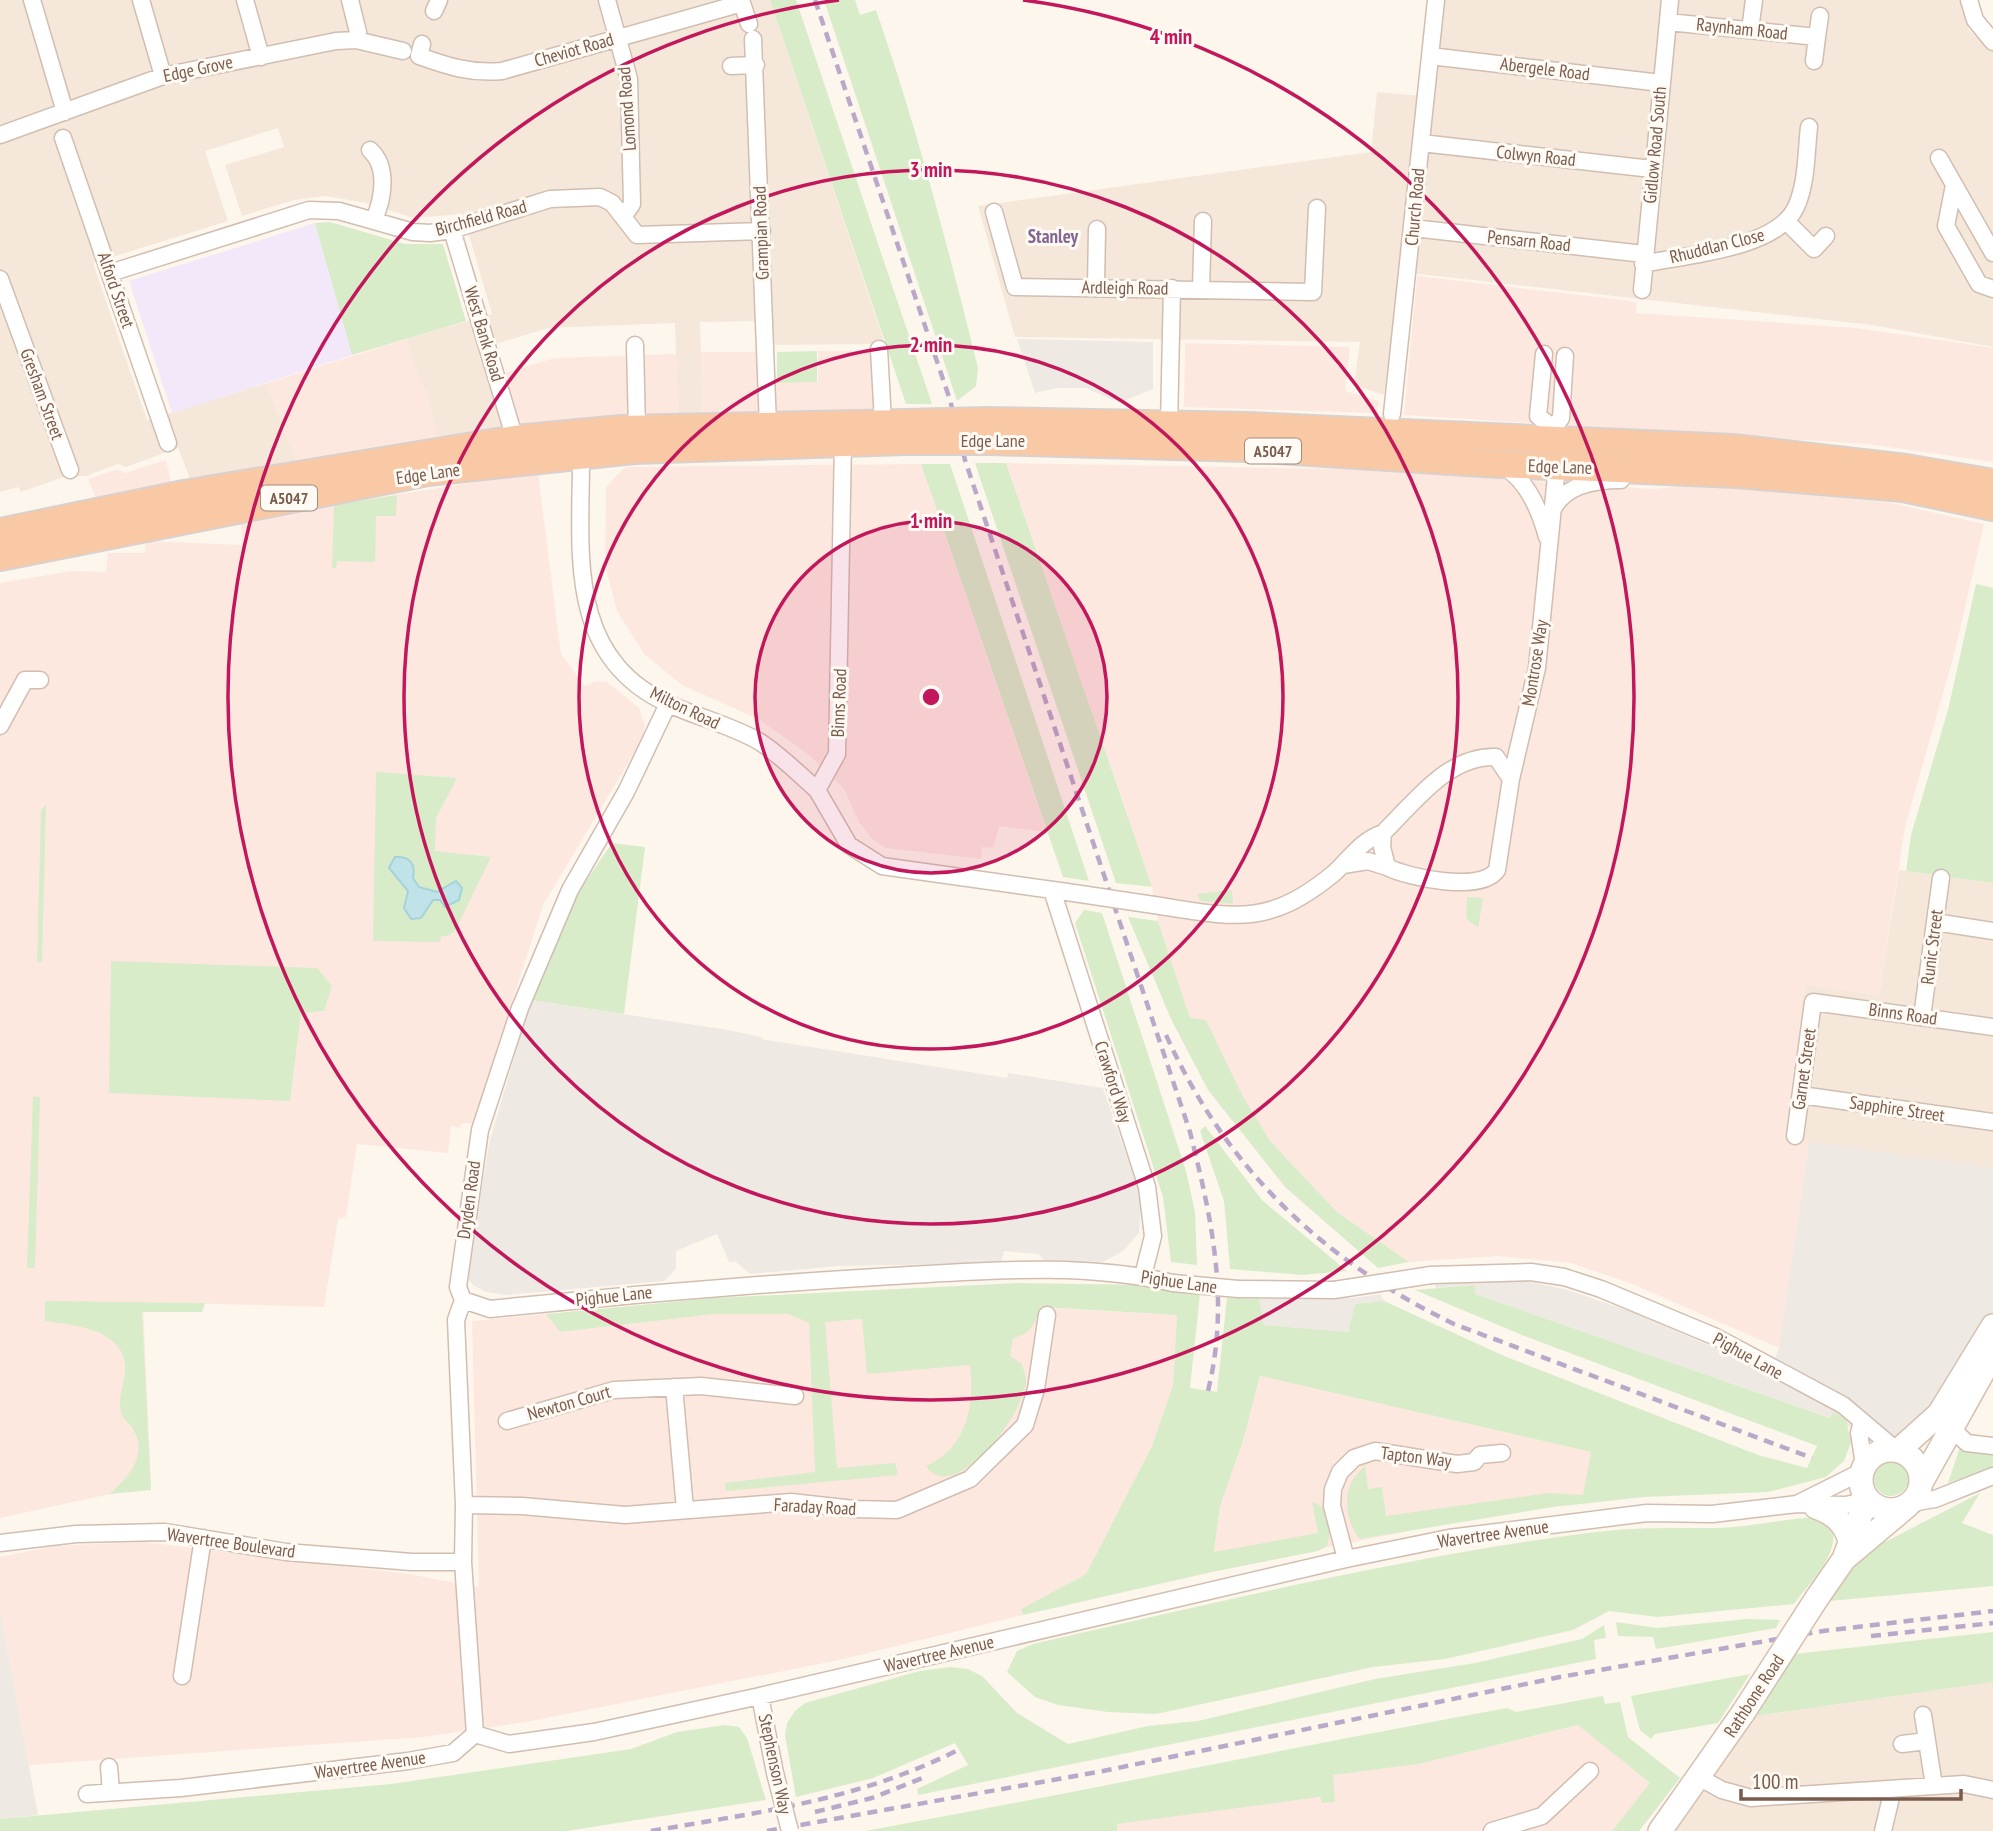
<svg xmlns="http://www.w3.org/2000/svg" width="1993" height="1831" font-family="'PT Sans Narrow',sans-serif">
	<rect width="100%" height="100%" fill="#fdf6ec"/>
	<path fill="#f5e8da" d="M0 0H770L885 344 772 345 771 321 700 322 703 419 678 420 675 323 548 328 480 349 502 427 498 431 438 439 406 339 492 314 463 214 414 218 366 203 326 196 294 200 242 216 225 165 284 147 278 128 205 151 228 221 93 263 147 420 267 383 297 464 191 481 178 448 126 467 118 464 86 476 64 477 21 492 18 487 0 492Z
		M1440 0H1962L1968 29 1993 52V347L1872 325 1401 272 1384 395 1354 385 1360 342 1015 337 978 206 1371 152 1377 92 1432 97Z
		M1899 870 1993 883V1168L1784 1140 1806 984 1879 995Z
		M1993 1682V1831H1673L1755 1716Z"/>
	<path fill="#fde8e0" d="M1417 276 1623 300 1637 303 1636 313 1857 328 1993 348V462L1868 444 1404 415Z
		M406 339 424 390H427L438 439 297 464 267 383Z
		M1185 343 1350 347 1345 391 1379 401 1377 413 1184 407Z
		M818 351H873L874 415 703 419 701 352H756L758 383 818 382Z
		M676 354 678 420 521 426 505 373 555 358Z
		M166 460 172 485 98 503 88 479 118 469 125 473Z
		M1006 463 1462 471 1471 477 1653 489 1705 484 1891 503 1984 524 1955 651 1905 827 1879 995 1806 985 1784 1139 1809 1142 1779 1348 1630 1283 1571 1263 1497 1256 1409 1262 1337 1212 1270 1141 1190 1019 1158 921 1152 887Z
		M921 464 1047 832 999 826 993 848 982 847 981 859 886 848 872 839 859 822 844 789 808 754 760 720 682 685 644 654 617 611 605 564 606 487 625 467Z
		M538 472 561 654 585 686 596 681 607 682 639 708 645 726 642 740 543 905 473 1124 462 1123 460 1128 451 1126 448 1153 357 1144 346 1217 338 1219 324 1307 143 1302 151 1490 110 1494 0 1518V583L72 571 106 572 108 553H145L146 541 243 545 240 520Z
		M1032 1307 1177 1315 1173 1385 1152 1446 1086 1574 1021 1609 1023 1615 839 1660 526 1722 423 1737 29 1765 0 1610V1557L55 1546 144 1542 402 1573 479 1587 472 1321 546 1314 561 1332 715 1314H788L809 1323Z
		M1260 1376 1591 1452 1584 1495 1212 1571 1220 1506 1243 1441Z
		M1579 1725 1666 1796 1639 1831H1059L1321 1797 1335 1802 1332 1775 1419 1764Z"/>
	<path fill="#efe9e4" d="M1017 339 1153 342V389L1126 400H1112L1086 388H1057L1035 393Z
		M531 1000 728 1030 761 1037V1039L1007 1078 1008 1073 1103 1088 1141 1198 1139 1233 1123 1251 1103 1262 1044 1260 1039 1254 1004 1251 1001 1263 839 1266 750 1274 736 1262H729L717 1234 676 1251V1269L664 1281 506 1295 486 1292 473 1285 467 1277V1268L490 1140Z
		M1809 1142 1993 1168V1326L1939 1414 1895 1449 1831 1418 1475 1294V1285L1436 1288 1431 1275 1494 1274 1568 1290 1632 1312 1770 1372 1779 1348Z
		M1380 1294 1384 1301 1355 1304 1348 1332 1264 1325 1259 1299 1354 1298Z
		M0 1610 38 1815 0 1819Z"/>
	<path fill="#f3e8fa" d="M315 223 352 355 172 413 129 281Z"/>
	<path fill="#d8ecc9" d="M770 0H796L932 404H906Z
		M824 0H855L860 15 876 10C917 128 948 247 978 368L976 386 957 401Z
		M330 222 405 244H443L466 321 352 355 315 223Z
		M817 351V382L777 383V352Z
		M1006 463 1152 887 1116 883 975 463Z
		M921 464H950L1089 881 1063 877Z
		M397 495 396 516H376L375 562 337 561 336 568H332L334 505Z
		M1976 584 1993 588V883L1906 871 1911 835 1948 710Z
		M376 772 457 778 436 818 435 851 491 857 455 931 448 936H441L440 942 373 941Z
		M46 805 42 962H37L41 810Z
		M612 843 645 847 624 1014 531 1000 579 891Z
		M1232 890 1233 904 1200 901 1197 894Z
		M1467 897 1483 898 1478 928 1466 918Z
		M1084 910 1102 913 1186 1171 1195 1212 1197 1265 1171 1262 1163 1197 1075 923Z
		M1128 917 1158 921 1190 1018 1206 1020 1242 1095 1270 1141 1337 1212 1409 1262 1378 1268 1285 1187 1208 1090 1171 1019Z
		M111 961 317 968 332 986 324 1011 301 1013 290 1101 109 1093Z
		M33 1096 40 1097 35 1268H27Z
		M1205 1126 1262 1200 1347 1271 1302 1275 1230 1269 1224 1201 1200 1131Z
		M1018 1283 1139 1285 1200 1294 1190 1388 1217 1392 1227 1298 1259 1299 1264 1325 1348 1332 1355 1304 1384 1301 1504 1356 1758 1455 1807 1468 1817 1446 1522 1335 1415 1290 1475 1285V1294L1830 1418 1833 1412 1846 1419 1851 1442 1844 1461 1826 1477 1768 1492 1644 1497 1553 1507 1360 1539C1348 1527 1343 1499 1351 1483 1354 1477 1361 1470 1365 1465L1368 1489 1382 1487 1386 1516 1549 1493 1583 1495 1591 1452 1260 1376 1243 1441 1220 1506 1214 1552 1318 1533 1312 1502C1330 1506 1332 1531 1327 1546L1318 1551 1212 1572 1023 1615 1021 1609 1086 1574 1152 1446 1173 1385 1177 1315 1041 1307C1035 1324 1031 1334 1013 1338L1010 1356 1022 1364C1023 1369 1026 1376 1026 1380 1027 1411 954 1508 926 1466 967 1448 975 1405 970 1365L867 1374 862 1319 825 1322 837 1468 895 1463 898 1475 726 1491 725 1483 815 1472 809 1323 788 1314H715L560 1332 546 1314 714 1298Z
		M45 1301 205 1303 202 1312H142L151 1490 110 1494C128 1477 149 1455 133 1429 130 1423 122 1419 121 1412 117 1394 127 1379 125 1364 121 1328 71 1325 45 1321Z
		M1961 1444 1993 1450V1468L1948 1483Z
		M1874 1479a17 17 0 1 1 34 0a17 17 0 1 1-34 0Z
		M1980 1493 1962 1523 1993 1535V1586L1829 1601 1854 1567 1881 1544Z
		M1813 1517 1832 1528C1840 1555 1809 1583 1794 1604L1658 1617 1609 1611 1573 1630 1445 1659 1373 1667 1156 1714 1108 1712 1058 1705 1035 1697 1007 1672 1017 1651 1033 1644C1220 1602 1406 1556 1596 1532 1635 1527 1673 1528 1712 1528 1746 1528 1779 1520 1813 1517Z
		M1747 1619 1780 1620 1776 1628 1656 1649 1653 1637 1618 1636 1616 1622 1657 1628Z
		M1604 1625 1606 1638 1594 1640 1596 1659 918 1795 917 1789 968 1765 955 1743 873 1778 796 1797 785 1735 787 1723 795 1711 805 1703 920 1671 950 1667 968 1669 982 1676 1017 1713 1068 1744 1148 1726 1198 1721 1375 1679 1475 1663 1582 1639Z
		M1993 1632V1682L1755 1716 1794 1654Z
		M1750 1674 1718 1723 1655 1734 1651 1739 1640 1730 1631 1696Z
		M1603 1696 1605 1704 1620 1702 1628 1737 1680 1778 1639 1831H1612L1650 1783 1578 1725 1419 1764 1333 1775 1335 1802 1322 1803 1320 1797 1117 1824V1831H865C1080 1792 1293 1747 1507 1708L1516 1712Z
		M725 1725 739 1727 747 1738 766 1800 566 1831H0V1819L391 1784 631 1749 677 1732Z"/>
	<path fill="#bfe3e8" stroke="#a5d3da" stroke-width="2" d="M395 857C410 856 416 864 413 878L419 887 437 892 456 881 462 888 459 900 445 907 440 900H433L421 918 411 919 404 908 408 891 389 868Z"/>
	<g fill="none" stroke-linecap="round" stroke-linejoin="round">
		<defs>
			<path id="minor" d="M32 0 65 112
				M141 0 163 76
				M245 0 261 57
				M350 0 358 32 356 40
				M607 0 629 79 632 204 623 217
				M1969 0 1975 20 1993 42
				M434 11 439 0
				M1668 22 1817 37 1820 16
				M1750 30 1754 0
				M753 39 768 426
				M422 44 419 56C447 66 471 74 502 71L742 3 749 24
				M1430 56 1661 83
				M1814 61 1817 37
				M731 66 756 65
				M0 135 163 76 336 41 356 40 403 51
				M63 138 168 443
				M1421 143 1652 169
				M370 150C389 167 383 199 374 220
				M1939 158 1993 253
				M1954 185 1946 226 1979 284 1993 289
				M994 212 1015 287 1313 292 1317 208
				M1787 222 1814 249 1826 236
				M1413 228 1644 254
				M452 230 515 439
				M1643 264C1685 255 1777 249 1796 207 1807 183 1806 153 1809 127
				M110 273 309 210 339 211 413 232 430 233 452 230 550 199 600 197 612 203 637 235 762 231
				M0 279 70 470
				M1096 287 1097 229
				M1201 289 1203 221
				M1642 290 1670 0
				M635 345 637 429
				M879 349 883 422
				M1544 354 1538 416 1553 428 1554 439
				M1392 414 1436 0
				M1169 425 1172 288
				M1553 428 1561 418 1565 356
				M843 442 837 754 817 790 849 845 882 866 1067 892
				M581 449C582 546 562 657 671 705 700 718 733 726 760 742 780 755 799 774 817 790
				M1503 466C1527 480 1540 511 1547 537
				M1553 509C1565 485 1595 480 1621 480
				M0 726 25 680H40
				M1383 833 1382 847 1387 867C1409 878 1481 893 1497 870L1511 779 1537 668 1557 466
				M1343 865 1368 861 1387 867
				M1052 890 1147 1187 1153 1236 1143 1276
				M1154 905C1233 917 1267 928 1333 874 1350 859 1360 841 1383 833 1415 802 1448 755 1496 757L1511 779
				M1935 922 1993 931
				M1922 1017 1941 878
				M1801 1095 1993 1122
				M1795 1136 1813 1002 1993 1027
				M1431 1275 1531 1272 1564 1277 1601 1289 1716 1337 1843 1405 1895 1449
				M1238 1289 1334 1290
				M463 1300 490 1309C624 1295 758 1284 892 1276 985 1271 1082 1262 1173 1283
				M674 1387 685 1509
				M507 1421 614 1390 701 1386 795 1396
				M1862 1421 1859 1433 1864 1465
				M1950 1427 1967 1443 1993 1446
				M1911 1503 1935 1499 1993 1476
				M1797 1504 1861 1472
				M464 1505 522 1506 625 1515 791 1502 854 1509 897 1510 970 1479 1025 1425 1036 1389 1047 1315
				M0 1543 76 1534 165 1532 286 1552 412 1562H463
				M1346 1559 1332 1506 1333 1489 1340 1472 1354 1458 1375 1451 1457 1464 1474 1462 1480 1455 1502 1453
				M182 1676 203 1538
				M760 1696 775 1773
				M1923 1715 1934 1786
				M475 1734 509 1744 594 1732 760 1696 1346 1559 1449 1538 1647 1513 1712 1514 1797 1504 1846 1505 1868 1500
				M475 1734 463 1562 464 1505 456 1320 463 1300 458 1287 480 1130 520 1008 570 890 626 792 668 704
				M1902 1744 1927 1741
				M109 1767 111 1792
				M1700 1778 1722 1790 1751 1798 1964 1784 1993 1790
				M87 1794 181 1788 408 1761 453 1753 475 1734
				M1492 1831 1542 1816 1590 1771
				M1883 1831 1893 1789"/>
			<path id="secondary" d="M1861 1480a30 30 0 1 1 60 0a30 30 0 1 1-60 0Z
				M1899 1450 1939 1414 1993 1326
				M1922 1481 1993 1354
				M1816 1507C1834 1513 1845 1523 1850 1541
				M1845 1556 1861 1514 1869 1501
				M1817 1598 1844 1559 1907 1506
				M1660 1831 1743 1713"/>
			<path id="trunk" d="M987 421 1249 426 1733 448 1906 468 1993 483
				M988 441 1248 448 1499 464 1737 474 1903 488 1993 507
				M0 532 184 494 515 439 621 429 904 423
				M0 557 428 472 634 450 905 441"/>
		</defs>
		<use href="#minor" stroke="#d1beb0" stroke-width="19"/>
		<use href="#secondary" stroke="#d6c0b0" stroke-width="26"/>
		<use href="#trunk" stroke="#dad1cd" stroke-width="30"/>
		<use href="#minor" stroke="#fff" stroke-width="16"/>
		<use href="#secondary" stroke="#fff" stroke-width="23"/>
		<use href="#trunk" stroke="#f9c8a4" stroke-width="26"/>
		<path stroke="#b9a8c9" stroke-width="4.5" stroke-dasharray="10 7" stroke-linecap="butt" d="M815 0 950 400 965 460 1190 1132C1212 1220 1230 1301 1208 1391
			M1166 1035C1227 1170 1322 1260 1454 1324L1812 1458
			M1871 1636 1993 1623
			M815 1812 872 1798 925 1777
			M651 1831C760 1812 859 1800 958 1750
			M767 1831 1103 1771 1560 1677 1823 1631 1993 1611"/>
		<defs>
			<path id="minor-bridge" d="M1067 892 1154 905
				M1173 1283 1238 1289
				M1334 1290 1431 1275
				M775 1773 790 1831"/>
			<path id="secondary-bridge" d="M1743 1713 1817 1598"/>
			<path id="trunk-bridge" d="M904 423 987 421
				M905 441H988"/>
		</defs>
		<use href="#minor-bridge" stroke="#d1beb0" stroke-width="19" stroke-linecap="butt"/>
		<use href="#secondary-bridge" stroke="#d6c0b0" stroke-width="26" stroke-linecap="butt"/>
		<use href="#trunk-bridge" stroke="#dad1cd" stroke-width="30" stroke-linecap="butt"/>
		<use href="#minor-bridge" stroke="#fff" stroke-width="16"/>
		<use href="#secondary-bridge" stroke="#fff" stroke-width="23"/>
		<use href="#trunk-bridge" stroke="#f9c8a4" stroke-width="26"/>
	</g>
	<circle cx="931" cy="697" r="176" fill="#c2185b" fill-opacity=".12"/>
	<g fill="none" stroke="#c2185b" stroke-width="3.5">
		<circle cx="931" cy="697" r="176"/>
		<circle cx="931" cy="697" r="352"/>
		<circle cx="931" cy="697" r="527"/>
		<path d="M1023 0A703 703 0 1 1 839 0"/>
	</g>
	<g text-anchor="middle" stroke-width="6" stroke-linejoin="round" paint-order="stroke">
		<g fill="#fffaf3" stroke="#a28b7f" stroke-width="2">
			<rect x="1245" y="438.5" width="56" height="25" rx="5"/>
			<rect x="261" y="485.5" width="56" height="25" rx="5"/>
		</g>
		<g font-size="16" font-weight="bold" fill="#7a5c4d">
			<text x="1273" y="457">A5047</text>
			<text x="289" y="504">A5047</text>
		</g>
		<g font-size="18" fill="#7a5c4d" stroke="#fffaf3">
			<text transform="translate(1742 29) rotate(6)" y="6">Raynham Road</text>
			<text transform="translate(574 50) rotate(-16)" y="6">Cheviot Road</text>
			<text transform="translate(198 69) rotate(-12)" y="6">Edge Grove</text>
			<text transform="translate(1545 69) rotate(7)" y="6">Abergele Road</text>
			<text transform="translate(627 109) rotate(-94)" y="6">Lomond Road</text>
			<text transform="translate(1655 145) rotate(-85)" y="6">Gidlow Road South</text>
			<text transform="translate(1536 156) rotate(6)" y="6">Colwyn Road</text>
			<text transform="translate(1415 207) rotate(-85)" y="6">Church Road</text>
			<text transform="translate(481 218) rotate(-15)" y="6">Birchfield Road</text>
			<text transform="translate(761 233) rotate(-92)" y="6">Grampian Road</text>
			<text transform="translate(1529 241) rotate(6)" y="6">Pensarn Road</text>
			<text transform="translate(1717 246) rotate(-14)" y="6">Rhuddlan Close</text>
			<text transform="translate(1125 288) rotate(1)" y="6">Ardleigh Road</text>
			<text transform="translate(116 290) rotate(71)" y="6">Alford Street</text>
			<text transform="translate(484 334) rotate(73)" y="6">West Bank Road</text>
			<text transform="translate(42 394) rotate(70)" y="6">Gresham Street</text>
			<text x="993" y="447">Edge Lane</text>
			<text transform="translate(1560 467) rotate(2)" y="6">Edge Lane</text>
			<text transform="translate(428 474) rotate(-8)" y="6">Edge Lane</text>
			<text transform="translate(1535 663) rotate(-81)" y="6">Montrose Way</text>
			<text transform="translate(839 703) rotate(-88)" y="6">Binns Road</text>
			<text transform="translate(685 708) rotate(26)" y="6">Milton Road</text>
			<text transform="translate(1932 947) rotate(-83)" y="6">Runic Street</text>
			<text transform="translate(1903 1014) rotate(8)" y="6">Binns Road</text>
			<text transform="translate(1804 1069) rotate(-82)" y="6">Garnet Street</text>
			<text transform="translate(1113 1082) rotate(72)" y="6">Crawford Way</text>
			<text transform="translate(1897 1109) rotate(8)" y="6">Sapphire Street</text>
			<text transform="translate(469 1200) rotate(-82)" y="6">Dryden Road</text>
			<text transform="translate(1179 1282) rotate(8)" y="6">Pighue Lane</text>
			<text transform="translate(614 1296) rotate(-6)" y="6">Pighue Lane</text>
			<text transform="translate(1748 1356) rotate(29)" y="6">Pighue Lane</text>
			<text transform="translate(569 1403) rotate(-16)" y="6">Newton Court</text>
			<text transform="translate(1416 1457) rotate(7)" y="6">Tapton Way</text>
			<text transform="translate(815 1507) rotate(3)" y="6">Faraday Road</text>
			<text transform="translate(1493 1534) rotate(-8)" y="6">Wavertree Avenue</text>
			<text transform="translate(231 1543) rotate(8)" y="6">Wavertree Boulevard</text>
			<text transform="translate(939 1654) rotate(-13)" y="6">Wavertree Avenue</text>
			<text transform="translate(1754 1696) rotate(-57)" y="6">Rathbone Road</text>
			<text transform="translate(775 1764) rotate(78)" y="6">Stephenson Way</text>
			<text transform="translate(370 1765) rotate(-8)" y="6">Wavertree Avenue</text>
		</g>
		<g font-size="19" font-weight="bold" fill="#846695" stroke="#fffaf3">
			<text x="1053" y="243">Stanley</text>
		</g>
	</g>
	<circle cx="931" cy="697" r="10" fill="#c2185b" stroke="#fffaf3" stroke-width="3.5"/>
	<g font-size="21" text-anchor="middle" font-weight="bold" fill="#c2185b" stroke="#fffaf3" stroke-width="6" stroke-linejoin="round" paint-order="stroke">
		<text x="1171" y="44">4 min</text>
		<text x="931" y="177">3 min</text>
		<text x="931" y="352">2 min</text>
		<text x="931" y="528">1 min</text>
	</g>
	<path d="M1741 1789v10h220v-10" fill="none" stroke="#7a5c4d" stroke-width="3.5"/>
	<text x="1752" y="1789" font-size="21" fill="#7a5c4d" stroke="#fffaf3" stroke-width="5" paint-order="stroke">100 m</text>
</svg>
